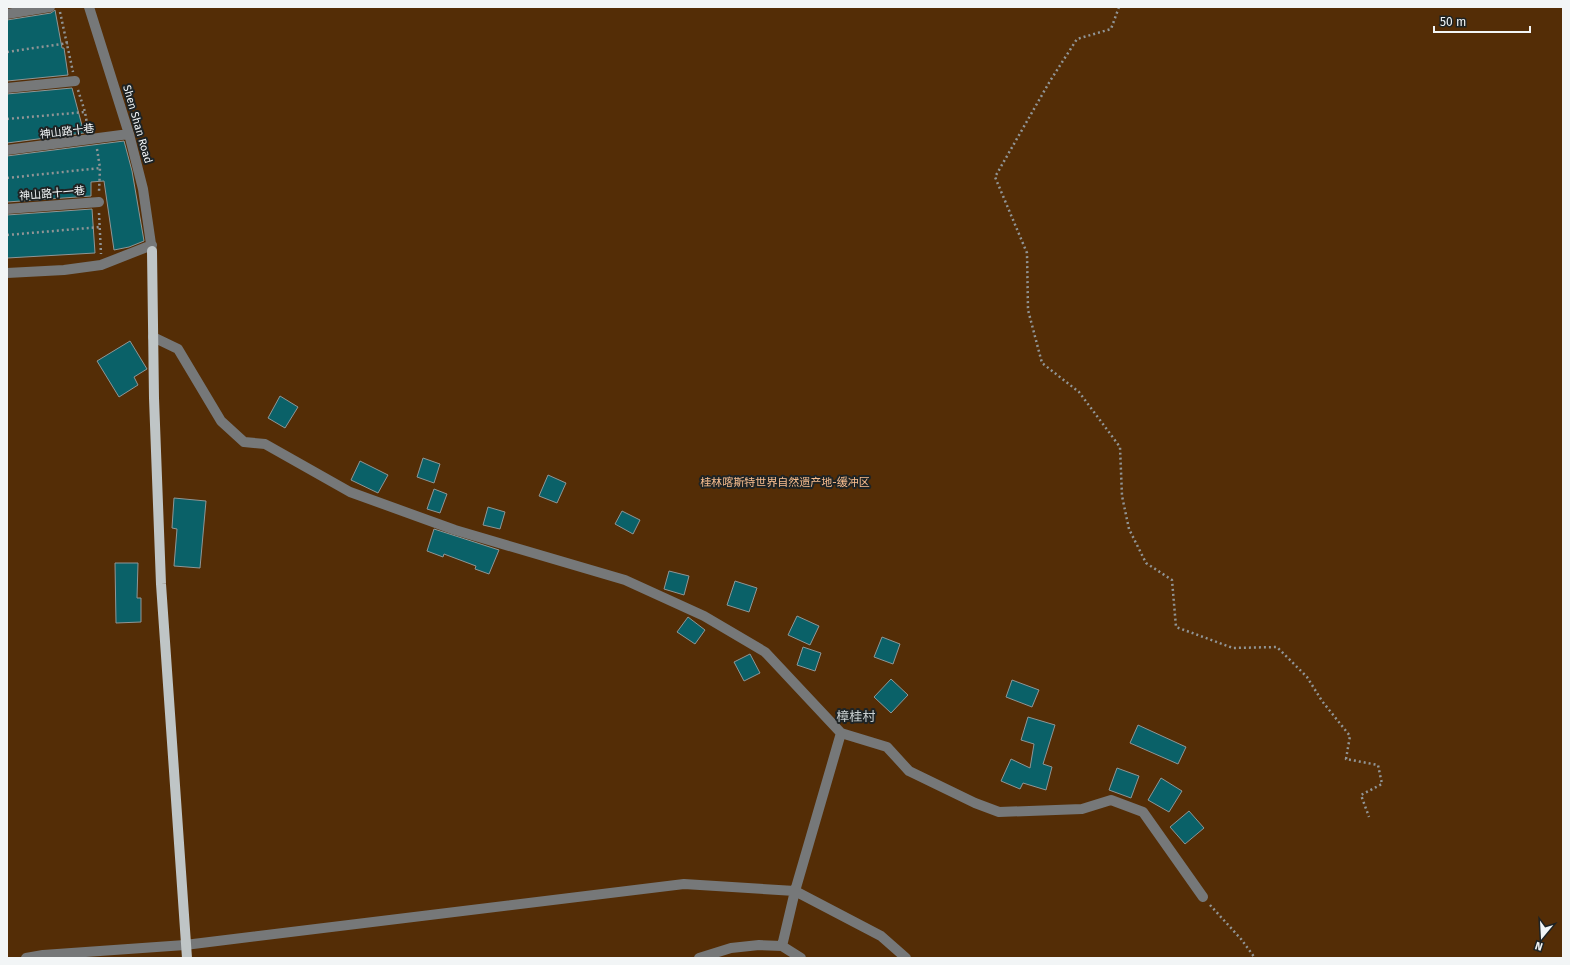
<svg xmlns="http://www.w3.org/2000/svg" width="1570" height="965" font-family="'Fira Sans','Noto Sans SC',sans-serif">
	<rect width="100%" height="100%" fill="#282d2e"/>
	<path fill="#542d06" d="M7 7H1563V958H7Z"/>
	<path fill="#0a6168" stroke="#8f9696" d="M55 10 62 48H64L68 75 7 81V20L51 13Z
		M72 88 84 133 7 143V94Z
		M124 141 132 171 144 241 129 247 114 250 104 181 91 182V196L7 202V156Z
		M92 209 95 253 7 258V215Z
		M130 341 147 369 134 377 138 385 119 397 97 361Z
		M280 396 298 407 285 428 268 418Z
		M423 458 440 464 434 483 417 477Z
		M360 461 388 475 378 493 351 480Z
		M548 475 566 483 557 503 539 496Z
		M434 489 447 494 440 513 427 509Z
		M174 498 206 501 200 568 174 566 177 529 172 528Z
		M488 507 505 512 500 529 483 525Z
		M622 511 640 520 633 534 615 524Z
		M434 529 499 550 489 574 475 569 476 566 444 554 443 557 427 551Z
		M115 563H138L137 598H141V622L116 623Z
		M669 571 689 576 684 595 664 589Z
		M735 581 757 588 749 612 727 605Z
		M797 616 819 626 810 645 788 635Z
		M688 617 705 630 695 644 677 632Z
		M882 637 900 644 893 664 874 657Z
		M803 647 821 653 815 671 797 665Z
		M750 654 760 673 744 681 734 662Z
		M891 679 908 695 891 713 874 697Z
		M1012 680 1039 690 1032 707 1006 697Z
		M1028 717 1055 725 1043 764 1052 767 1046 790 1023 783 1020 789 1001 781 1011 759 1030 768 1034 744 1021 740Z
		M1138 725 1186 747 1178 764 1130 743Z
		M1117 768 1139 776 1131 798 1109 790Z
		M1161 778 1182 791 1169 812 1148 800Z
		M1189 811 1204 828 1185 844 1170 827Z"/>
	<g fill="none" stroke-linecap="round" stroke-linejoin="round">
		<path stroke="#919596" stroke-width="2.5" stroke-dasharray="2 3" stroke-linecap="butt" d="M1119 7 1111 29 1077 39 1050 81 995 177 1027 253 1028 310 1042 363 1079 392 1120 447 1122 496 1129 529 1146 563 1172 580 1176 627 1233 648 1277 647 1307 677 1322 701 1350 736 1346 759 1378 765 1382 784 1361 795 1369 817
			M60 12 73 72
			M7 52 68 43
			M78 90 85 112 88 130
			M7 119 85 112
			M97 149 100 168 99 192
			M7 178 100 168
			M99 213 101 254
			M7 235 100 227
			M1210 905 1241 939 1255 958"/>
		<path stroke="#767879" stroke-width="10" d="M89 7 129 134 143 189 152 251
			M7 14 50 7
			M7 88 75 81
			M7 150 129 134
			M7 209 99 202
			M7 273 64 270 101 265 152 245
			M153 337 178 349 221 421 244 442 265 444 350 492 455 530 625 580 704 616 765 652 841 733 795 891 782 946
			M841 733 887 747 909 771 975 803 999 812 1082 809 1111 800 1143 812 1203 897
			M26 958 43 955 185 945 684 884 795 891 881 936 906 958
			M699 958 731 948 759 945 782 946 801 958"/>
		<path stroke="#bfc5c6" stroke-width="10" d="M152 251 154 398 161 584 187 958"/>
	</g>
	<g text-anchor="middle" stroke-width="4" stroke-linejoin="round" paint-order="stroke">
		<g font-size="11" fill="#f2f5f6" stroke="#1e2324">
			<text transform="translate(138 124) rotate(74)" y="4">Shen Shan Road</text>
			<text transform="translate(67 131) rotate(-7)" y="4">神山路十巷</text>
			<text transform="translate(52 193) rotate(-5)" y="4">神山路十一巷</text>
		</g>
		<g font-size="11" fill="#fabf90" stroke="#1e2324">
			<text x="785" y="486">桂林喀斯特世界自然遗产地-缓冲区</text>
		</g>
		<g font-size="13" fill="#cad1d2" stroke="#1e2324">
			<text x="856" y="721">樟桂村</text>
		</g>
	</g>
	<rect width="1570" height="965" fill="none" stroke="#f2f5f6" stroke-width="16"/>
	<g transform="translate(1542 937) rotate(198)" stroke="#1e2324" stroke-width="3" paint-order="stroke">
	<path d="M0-3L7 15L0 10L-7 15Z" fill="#f2f5f6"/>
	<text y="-6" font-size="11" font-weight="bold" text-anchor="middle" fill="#f2f5f6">N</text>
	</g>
	<path d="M1434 26v6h96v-6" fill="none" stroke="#f2f5f6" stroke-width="2"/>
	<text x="1440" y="26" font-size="12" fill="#f2f5f6" stroke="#1e2324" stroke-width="3" paint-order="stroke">50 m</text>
</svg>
